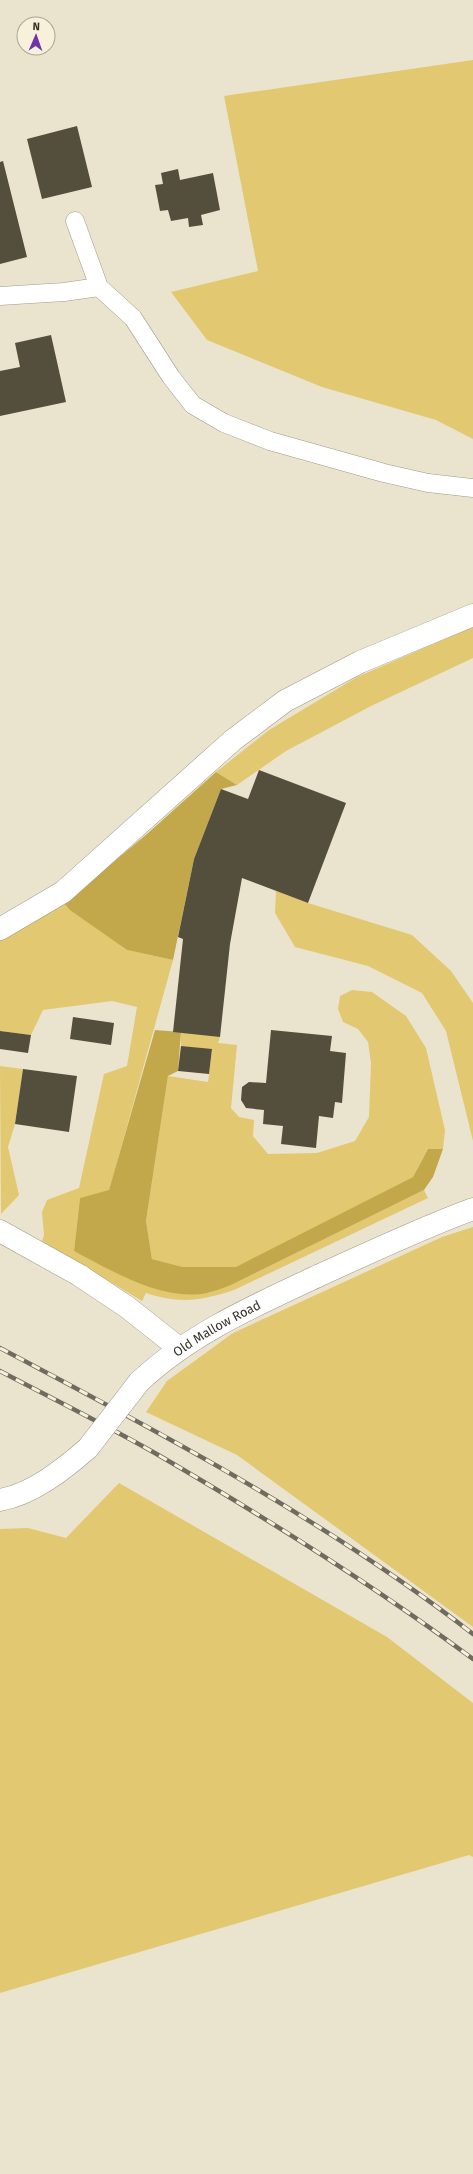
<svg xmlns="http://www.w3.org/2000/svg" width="473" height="2174" font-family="'Fira Sans',sans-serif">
	<rect width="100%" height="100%" fill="#eae4ce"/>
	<path fill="#e2c870" d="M473 60V439L436 420 322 387 207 340 171 292 258 271 224 96Z
		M473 627V658L371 706 286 751 237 785 216 772 269 730 357 677Z
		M276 891 308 903 412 935 451 971 473 1003V1141L446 1031 422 993 368 966 295 947 275 913Z
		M64 903 127 950 173 960 109 1191 80 1198 74 1251 206 1293 231 1285 424 1190 428 1198 234 1290C201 1301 179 1304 146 1293L142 1301 42 1241 44 1235 42 1212 47 1200 79 1188 104 1074 127 1066 137 1007 112 1001 43 1010 31 1035 0 1031V938Z
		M352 990 372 992 406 1016 426 1048 445 1130 443 1149H428L413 1177 236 1268 183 1267 152 1259 146 1221 168 1076 208 1082 212 1050 181 1046V1032L220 1037 218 1043 237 1045 231 1108 239 1117 254 1120 253 1136 268 1154 317 1153 355 1141 369 1117 371 1063 368 1042 358 1029 343 1022 338 1009 340 996Z
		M0 1066 23 1069 15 1124 8 1147 19 1195 1 1214Z
		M473 1227V1627L237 1455 146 1412 167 1381 233 1333 442 1237Z
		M119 1483 387 1637 473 1703V1857L469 1855 0 1993V1529L28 1528 66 1538Z"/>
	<path fill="#c3a84b" d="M216 772 237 785 221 789 194 859 173 960 127 950 70 910 64 903 147 834Z
		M155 1030 181 1032 178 1071 168 1076 146 1221 152 1259 183 1267H236L413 1177 428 1149H443L433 1177 424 1190 231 1285C223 1288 215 1291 207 1293 163 1302 112 1271 74 1251L80 1198 109 1190Z"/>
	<path fill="#544e3c" d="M77 126 92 187 42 199 27 139Z
		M3 161 27 257 0 264V162Z
		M178 169 180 180 213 173 220 210 201 215 203 225 189 227 188 218 171 221 168 210 160 211 155 185 163 184 161 173Z
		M51 335 66 402 0 416V371L20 367 15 343Z
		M259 770 346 803 308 903 242 878 230 944 220 1037 173 1032 183 939 178 937 194 859 221 789 248 799Z
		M73 1017 114 1023 111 1045 70 1039Z
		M271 1030 332 1036 330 1051 346 1053 342 1103 335 1102 333 1118 319 1116 316 1148 281 1144 283 1126 263 1124 264 1110 246 1108 241 1100 242 1087 249 1082 266 1083Z
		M0 1031 31 1035 28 1053 0 1049Z
		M181 1046 212 1049 209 1074 178 1071Z
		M23 1069 77 1076 69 1132 15 1124Z"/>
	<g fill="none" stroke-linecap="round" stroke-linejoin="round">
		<defs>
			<path id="lane" d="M75 221 99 287 133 318 171 377 193 405 224 423 270 441 384 473 428 483 473 488
				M0 296 64 292 99 287"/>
			<path id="street" d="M0 929 63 892 233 740 285 701 360 662 473 615
				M0 1231 79 1275 127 1307 179 1348"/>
			<g id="secondary">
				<path id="s1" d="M139 1382C191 1333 256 1305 320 1275 371 1252 421 1228 473 1209"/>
				<path d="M0 1500C33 1494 64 1469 88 1448"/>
			</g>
		</defs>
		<use href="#lane" stroke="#a09a86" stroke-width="19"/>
		<use href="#street" stroke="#a09a86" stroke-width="23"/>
		<use href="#secondary" stroke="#a09a86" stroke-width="23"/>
		<use href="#lane" stroke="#fff" stroke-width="18"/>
		<use href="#street" stroke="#fff" stroke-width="22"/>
		<use href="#secondary" stroke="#fff" stroke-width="22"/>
		<defs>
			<path id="rail" d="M0 1348C163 1434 327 1521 473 1634
				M0 1371C53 1399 108 1426 160 1456 268 1519 373 1585 473 1659"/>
		</defs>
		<use href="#rail" stroke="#6f6c5f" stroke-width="4.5"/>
		<use href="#rail" stroke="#f7f1db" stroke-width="3" stroke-dasharray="9" stroke-linecap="butt"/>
		<defs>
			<path id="secondary-bridge" d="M88 1448 139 1382"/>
		</defs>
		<use href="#secondary-bridge" stroke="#a09a86" stroke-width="23" stroke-linecap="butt"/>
		<use href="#secondary-bridge" stroke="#fff" stroke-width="22"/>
	</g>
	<g text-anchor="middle" stroke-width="4" stroke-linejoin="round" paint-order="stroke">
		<g font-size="13" fill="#36342b" stroke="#f7f1db">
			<text dy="5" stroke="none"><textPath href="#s1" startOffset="95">Old Mallow Road</textPath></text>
		</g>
	</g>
	<g transform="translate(36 36) rotate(2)"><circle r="19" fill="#f7f1db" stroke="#aaa595"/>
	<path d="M0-3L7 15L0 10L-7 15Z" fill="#6f34aa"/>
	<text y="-6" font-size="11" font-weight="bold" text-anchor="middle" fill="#36342b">N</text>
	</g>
</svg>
